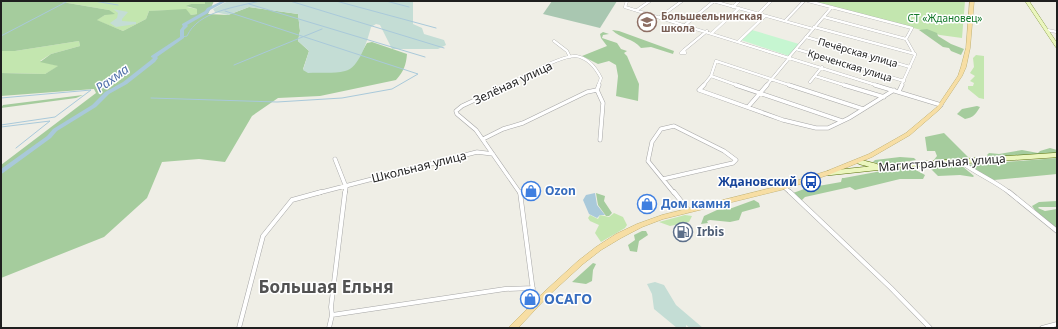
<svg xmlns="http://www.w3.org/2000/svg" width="1058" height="329" font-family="'Noto Sans',sans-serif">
	<rect width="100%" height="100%" fill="#efeee6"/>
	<path fill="#c3e6af" d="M56 1H203L205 2V4H191L187 7 197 9V14L191 15 186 10 149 11 146 19 123 31 96 20 105 15 109 10Z
		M812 1H965L962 38 940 35Z
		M79 41 80 46 51 54 40 61 59 66 45 74 1 73V51H15Z
		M976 55 984 56V99L979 98 968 89V86H973L974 83 970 81 975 76 970 73 974 67 973 58Z
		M614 213 623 217 627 225 625 228 601 242 595 233 599 225 590 221 588 218 590 215 598 219 600 215 609 217Z
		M685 215 692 216 689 222 670 226 659 222Z"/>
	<path fill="#a5cc9d" d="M1 1H56L109 10 115 14 105 15 97 20 123 31 146 19 149 11 186 9 191 15 197 14V9L186 6 191 4H205V2L203 1H214L208 14 228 15 249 7 298 14 300 31 298 41 309 51 303 69 360 55 367 43 372 42 407 54C406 65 404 71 396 80L320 96 278 98 252 116 225 162 199 159 162 162 147 198 104 237 1 278V165L96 93 94 89 1 96V73L45 74 58 66 40 62 51 54 80 46 79 41 15 51H1Z
		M927 29 937 33 938 36 951 44 964 49 961 55 951 51 949 48 943 47 919 30Z
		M612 30 619 31 674 51 673 54 651 47 641 48C633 38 621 39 612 30Z
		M603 32 609 34 603 35 602 38 617 43 621 49 627 51 624 53 627 56 639 84 638 101 616 96 618 76 616 65 609 61 598 64 582 56 607 46 601 38 600 34Z
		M83 95 76 98 1 108 3 105Z
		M977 106 980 107C975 115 974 117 965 119L957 114 962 109Z
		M944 133 970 159 933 161 937 156 935 151H927L925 137Z
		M1050 148 1057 150V154L990 158 987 155 989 153 999 154 1022 150 1038 153 1040 151Z
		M900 157 914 158 916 160 884 165 873 162 875 160Z
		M1057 158V174L994 180 975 172 966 165Z
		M938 165 962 166 974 176 973 177 960 175 938 176 930 168Z
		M912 168 925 175 923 179H900L855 190 850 187 805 197 801 201 793 193 807 188 841 182 842 178H844L887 170Z
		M596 193 605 196 604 201 612 213 609 216H606L598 205Z
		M754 200 759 203 760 207 742 212 739 220 730 222 710 220 707 221 708 223 701 224 704 216 717 210 732 208Z
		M1057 201V207H1039L1038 208 1045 211 1057 209V230L1037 213 1032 206 1039 202Z
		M642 231H646L648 235 639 241 637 252 630 251 628 245 635 240 634 235Z
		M593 263 596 264 593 270 592 281 586 284 572 282Z"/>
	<path fill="#c4ddd5" d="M228 1H413V24L422 28 424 34 444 40 446 45 438 49H392L380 25 376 24 371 27C368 39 359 69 345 71 333 74 320 72 308 73L303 70 309 51 298 41 300 31 298 14 249 7 228 15 215 12 213 9Z
		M113 9 128 12 122 19V21L136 22V24L116 27 110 23 117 18 118 13Z
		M655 282 664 285 676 305 703 328H690L686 325V328H677L654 309 652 294 647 284Z"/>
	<path fill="#a9c7b1" d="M552 1H617L600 28 543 14Z"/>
	<path fill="#c6f6d1" d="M752 30 799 44 789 56 741 40Z"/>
	<path fill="#a9c9da" d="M595 193 597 205 605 215H600L597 218 589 214 583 200 586 195Z"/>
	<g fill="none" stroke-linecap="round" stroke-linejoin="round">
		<path stroke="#a9c9da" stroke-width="1" d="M94 1 118 5
			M290 1 444 48
			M336 1 436 28
			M386 1 409 7
			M249 4 425 57
			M1 36 68 1
			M182 37 187 36C198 11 237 7 260 1
			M234 65 322 29
			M1 98 91 90 55 117 1 125
			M151 98 277 102 342 98 392 89 418 74 225 11
			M1 127 50 121 16 148"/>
		<path fill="#a9c9da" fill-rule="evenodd" d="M222 1H227L210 10 208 13 187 25 188 26 184 30V38L157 57 158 58 155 62 127 84 109 94 96 107 57 131 51 138 3 173 1 174V169L47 136 53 129 92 105 105 92 123 82 151 60 153 58 151 57V56L180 37V30L183 26 182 25V24L205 11 207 8Z"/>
		<defs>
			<path id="street-far2" d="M627 1 625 7 879 86
				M713 1 813 29
				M808 1 912 28 906 39 915 55 901 86
				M733 7 739 1
				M637 10 650 1
				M758 14 771 1
				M660 17 682 1
				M824 17 906 39
				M785 21 804 1
				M685 25 714 1
				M814 27 915 54
				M1047 30 1057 32
				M712 33 739 8
				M806 37 910 67
				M554 41 567 51 570 57
				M739 41 765 16
				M796 49 904 81
				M684 50 685 53H681Z
				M684 50 707 31
				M789 57 832 7
				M711 76 739 86
				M815 76 847 86
				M810 82 822 67
				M505 86C521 78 561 55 576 56 589 58 596 68 601 78L598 86
				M703 86 711 76 716 61 792 86
				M766 86 790 57"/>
			<path id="street-far1" d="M507 85 462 106 456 111 457 114 476 130 520 193
				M599 85 597 90 603 103 600 140
				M704 85 699 90 783 120 816 128H828L849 118 894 90
				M736 85 842 121
				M789 85 863 109
				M844 85 884 97
				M875 85 941 105
				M899 91 902 85
				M748 107 767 85
				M483 139 503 129 523 123 587 92 597 90
				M335 159 346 187 345 193
				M961 162C977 174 995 181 1010 193
				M663 179 733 163 736 160 724 151 674 126 661 129 652 142 648 161 674 193
				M783 186 791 193
				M318 193 477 152 493 154"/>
			<path id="street" d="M520 192 533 291 541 299
				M674 192 688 210
				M790 192 891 288 930 328
				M1009 192 1057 231
				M332 315 505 289 533 288
				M239 328 263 236 292 200 321 192
				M329 328 332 315 331 307 345 192
				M1042 328 1057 324"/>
			<path id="secondary-far1" d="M1027 1 1057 46"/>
			<path id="secondary" d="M860 162 876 166
				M829 173 904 165 1057 155"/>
			<path id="primary" d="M970 1H974L970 48 966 67 962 76 940 109 910 135 872 157 831 174 785 189 663 219 642 227 621 238 601 250 583 264 548 296 518 328H509L510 326 544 292 578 261 596 247 616 234 637 224 662 215 783 185 827 171 869 154 906 133 937 107 958 76 961 67 966 48Z"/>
		</defs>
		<use href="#street-far2" stroke="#a6a6a6" stroke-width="3"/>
		<use href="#street-far1" stroke="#a6a6a6" stroke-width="4.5"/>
		<use href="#street" stroke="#a6a6a6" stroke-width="5"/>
		<use href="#secondary-far1" stroke="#58710b" stroke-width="4"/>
		<use href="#secondary" stroke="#58710b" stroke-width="5.5"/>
		<use href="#primary" stroke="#927709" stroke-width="0.5"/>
		<use href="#street-far2" stroke="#fff" stroke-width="2.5"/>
		<use href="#street-far1" stroke="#fff" stroke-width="3.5"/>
		<use href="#street" stroke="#fff" stroke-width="4"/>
		<use href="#secondary-far1" stroke="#ebf6be" stroke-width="3.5"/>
		<use href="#secondary" stroke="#ebf6be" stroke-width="4.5"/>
		<use href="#primary" fill="#f7dea4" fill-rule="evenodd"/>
	</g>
	<defs>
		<symbol id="school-ring" viewBox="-11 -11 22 22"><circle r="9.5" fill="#fff" stroke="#8d6e63" stroke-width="1.5"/><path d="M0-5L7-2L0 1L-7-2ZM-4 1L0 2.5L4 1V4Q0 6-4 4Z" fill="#8d6e63"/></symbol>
		<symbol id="bus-ring" viewBox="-11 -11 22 22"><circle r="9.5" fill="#fff" stroke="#1a4fb4" stroke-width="1.5"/><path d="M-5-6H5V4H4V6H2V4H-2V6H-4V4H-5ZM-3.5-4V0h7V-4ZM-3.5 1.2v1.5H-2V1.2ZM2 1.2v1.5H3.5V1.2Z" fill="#1a4fb4"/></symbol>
		<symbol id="shop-ring" viewBox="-11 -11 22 22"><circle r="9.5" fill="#fff" stroke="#3f7fe0" stroke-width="1.5"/><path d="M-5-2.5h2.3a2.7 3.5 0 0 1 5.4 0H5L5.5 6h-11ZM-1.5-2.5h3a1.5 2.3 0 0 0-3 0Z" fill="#3f7fe0"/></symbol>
		<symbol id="fuel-ring" viewBox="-11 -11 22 22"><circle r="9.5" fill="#fff" stroke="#5c6f8a" stroke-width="1.5"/><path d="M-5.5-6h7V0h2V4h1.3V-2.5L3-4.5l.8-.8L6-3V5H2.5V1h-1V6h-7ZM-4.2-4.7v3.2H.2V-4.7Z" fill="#5c6f8a"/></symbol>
	</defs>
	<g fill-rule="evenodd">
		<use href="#school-ring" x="636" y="11" width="22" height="22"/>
		<use href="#bus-ring" x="800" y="171" width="22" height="22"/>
		<use href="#shop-ring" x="520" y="180" width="22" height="22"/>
		<use href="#shop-ring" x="636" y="193" width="22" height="22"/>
		<use href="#fuel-ring" x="672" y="221" width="22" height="22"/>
		<use href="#shop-ring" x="519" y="288" width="22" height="22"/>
	</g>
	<g text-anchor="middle" stroke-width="3" stroke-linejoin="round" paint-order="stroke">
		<g font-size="10" font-weight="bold" fill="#785e54" stroke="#fff" text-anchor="start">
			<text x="661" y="20">Большеельнинская<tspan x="661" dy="12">школа</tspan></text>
		</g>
		<g font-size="10" fill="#127829" stroke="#fff">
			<text x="945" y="22">СТ «Ждановец»</text>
		</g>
		<g font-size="10" fill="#1f1f1f" stroke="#fff">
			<text transform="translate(858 52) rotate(16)" y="4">Печёрская улица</text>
			<text transform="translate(850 65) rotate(17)" y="4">Креченская улица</text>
		</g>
		<g font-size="12" fill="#1f1f1f" stroke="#fff">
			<text transform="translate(513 83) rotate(-25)" y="4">Зелёная улица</text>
			<text transform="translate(942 163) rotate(-4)" y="4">Магистральная улица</text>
			<text transform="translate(419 167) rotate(-14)" y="4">Школьная улица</text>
		</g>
		<g font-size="12" font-weight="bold" fill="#164399" stroke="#fff" text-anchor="end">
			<text x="797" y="186">Ждановский</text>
		</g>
		<g font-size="12" font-weight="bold" fill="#366cbe" stroke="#fff" text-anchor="start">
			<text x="545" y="195">Ozon</text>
			<text x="661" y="208">Дом камня</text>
		</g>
		<g font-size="12" font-weight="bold" fill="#4e5e75" stroke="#fff" text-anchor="start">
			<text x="697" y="236">Irbis</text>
		</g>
		<g font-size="13" font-style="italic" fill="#5171aa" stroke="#fff">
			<text transform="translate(112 78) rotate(-36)" y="5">Рахма</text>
		</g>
		<g font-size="14" font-weight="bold" fill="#366cbe" stroke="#fff" text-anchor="start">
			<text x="544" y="304">ОСАГО</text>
		</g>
		<g font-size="17" font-weight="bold" fill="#525252" stroke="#fff">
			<text x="326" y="293">Большая Ельня</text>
		</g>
	</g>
	<rect width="1058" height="329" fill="none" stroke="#1f1f1f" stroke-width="4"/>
</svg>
